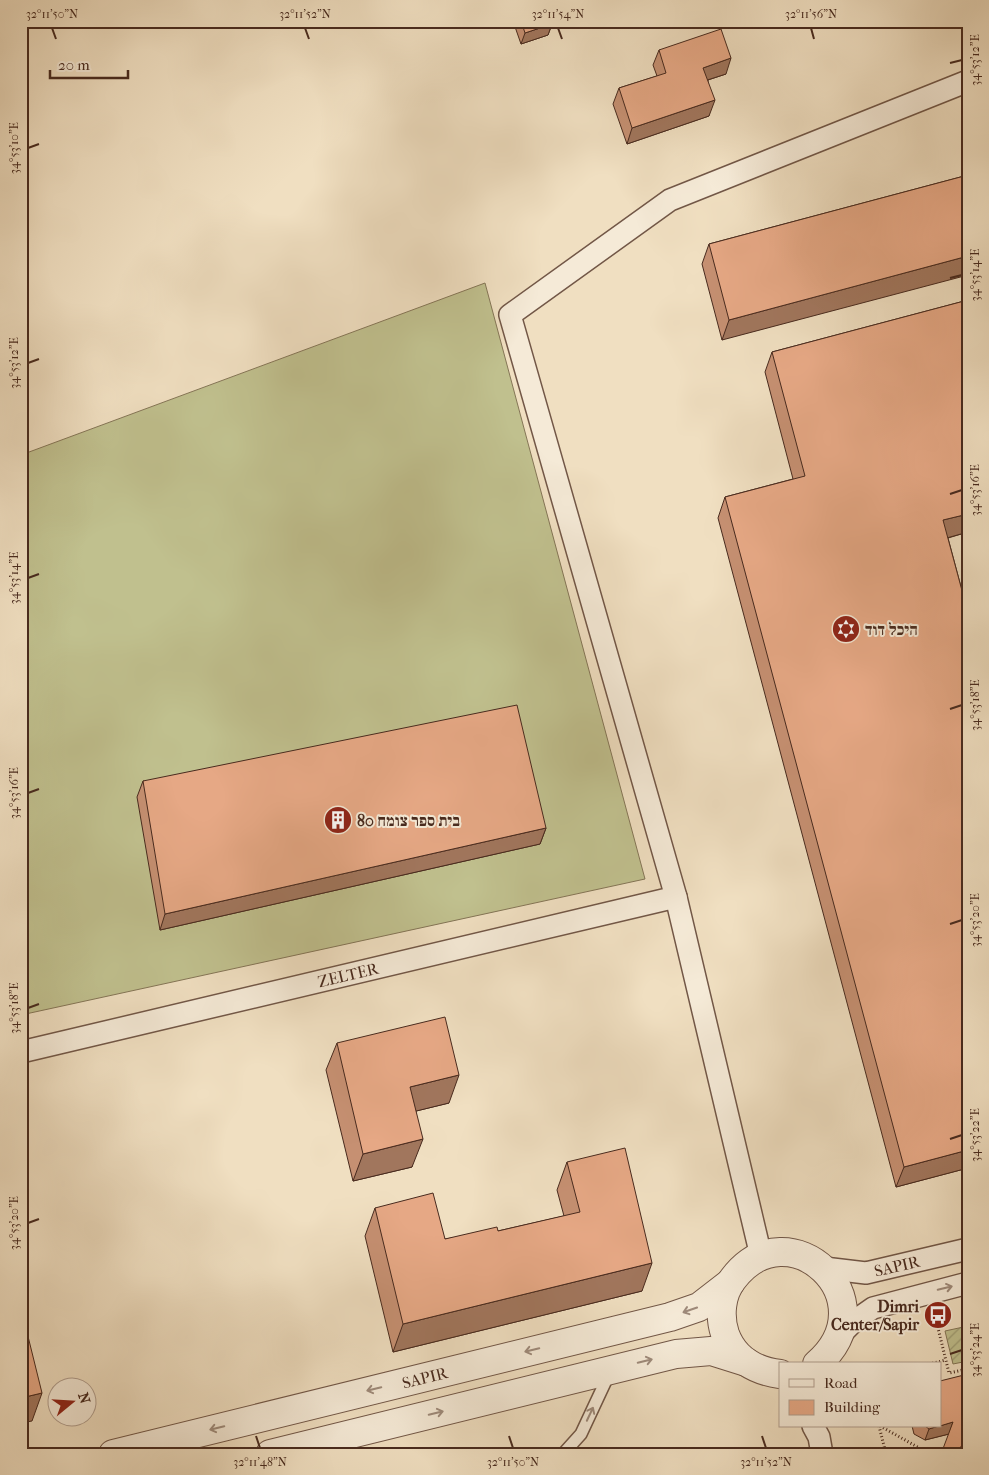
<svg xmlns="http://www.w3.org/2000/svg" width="989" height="1475" font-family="'IM FELL French Canon','Frank Ruhl Libre',serif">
	<defs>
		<pattern id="garden-furrows" width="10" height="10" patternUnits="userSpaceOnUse" patternTransform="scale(1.25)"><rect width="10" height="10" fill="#c0c08e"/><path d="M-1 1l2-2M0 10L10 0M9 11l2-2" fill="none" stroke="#9e9c73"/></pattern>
	</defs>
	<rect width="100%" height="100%" fill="#f0dfc1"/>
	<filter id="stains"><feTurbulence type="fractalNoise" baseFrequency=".004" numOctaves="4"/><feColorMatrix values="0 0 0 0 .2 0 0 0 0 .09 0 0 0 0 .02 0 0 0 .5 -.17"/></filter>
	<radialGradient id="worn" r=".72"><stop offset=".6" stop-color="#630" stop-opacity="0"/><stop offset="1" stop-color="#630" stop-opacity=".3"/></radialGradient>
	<path fill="#c0c08e" stroke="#847556" d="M485 283 645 879 21 1015V455Z"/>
	<path fill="url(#garden-furrows)" stroke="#847556" d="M968 1326V1361L953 1364 945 1331Z"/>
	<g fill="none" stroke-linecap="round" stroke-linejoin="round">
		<defs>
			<path id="service" d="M563 1454 581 1434 610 1372"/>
			<g id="minor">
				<path id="s1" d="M21 1052 676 897"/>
				<path d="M761 1256 676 897 510 315 670 200 968 81"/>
				<path id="s2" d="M824 1268 866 1273 968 1249"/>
				<path d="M839 1336 853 1322 873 1308 968 1283"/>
				<path d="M813 1426 819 1437 822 1454"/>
			</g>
			<g id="tertiary">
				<path d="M780 1374C756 1371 734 1359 725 1334 719 1316 721 1294 733 1279 789 1205 891 1300 817 1364"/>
				<path id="s3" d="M113 1454 670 1317 699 1307 730 1283"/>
				<path d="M270 1454 676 1354 711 1351 746 1362"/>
			</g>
		</defs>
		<use href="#service" stroke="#725747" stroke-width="14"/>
		<use href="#minor" stroke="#725747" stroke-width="24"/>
		<use href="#tertiary" stroke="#725747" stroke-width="30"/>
		<path stroke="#482a1e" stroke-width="3" stroke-dasharray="1 2.5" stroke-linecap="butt" d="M936 1320 949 1373 968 1369
			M929 1364 946 1360
			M879 1426 886 1454
			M880 1426 930 1454"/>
		<use href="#service" stroke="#f5ead7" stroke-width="11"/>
		<use href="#minor" stroke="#f5ead7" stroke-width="21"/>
		<use href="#tertiary" stroke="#f5ead7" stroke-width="28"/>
	</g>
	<path fill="#c69072" stroke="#482a1e" d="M513 21H551L552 24 548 35 521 44Z
		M659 50 726 74 708 80 709 116 627 144 613 104 619 88 657 76 653 65Z
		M968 175 722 340 702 264 709 244Z
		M968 300V532L948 538 968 613V1168L896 1187 718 518 725 497 793 479 765 372 772 352Z
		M143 781 546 828 540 844 160 930 137 797Z
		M337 1043 449 1103 416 1111 412 1167 353 1181 326 1070Z
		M567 1162 642 1291 393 1352 365 1236 375 1208 445 1239 498 1231 564 1216 557 1190Z
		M968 1374V1452L965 1453 949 1434 925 1440 914 1434 912 1426H940Z"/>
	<path fill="#a1765d" stroke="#482a1e" d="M552 24 548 35 521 44 525 33Z
		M731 58 726 74 698 83 703 68Z
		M715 100 709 116 627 144 632 128Z
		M968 256V275L722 340 729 320Z
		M968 514V532L936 541 943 520Z
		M546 828 540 844 160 930 165 914Z
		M459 1075 449 1103 400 1115 410 1087Z
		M423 1139 412 1167 353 1181 363 1154Z
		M968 1150V1168L896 1187 904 1167Z
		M652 1263 642 1291 393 1352 403 1324Z
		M42 1393 32 1421 21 1423V1398Z
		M953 1422 949 1434 925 1440 929 1429Z
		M968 1442V1452L963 1454H950Z"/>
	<path fill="#e6a885" stroke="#482a1e" d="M521 21H551L552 24 525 33Z
		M721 29 731 58 703 68 715 100 632 128 619 88 666 73 659 50Z
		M968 175V256L729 320 709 244Z
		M968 300V514L943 520 968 613V1150L904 1167 725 497 805 476 772 352Z
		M517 705 546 828 165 914 143 781Z
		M445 1017 459 1075 410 1087 423 1139 363 1154 337 1043Z
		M625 1148 652 1263 403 1324 375 1208 433 1193 445 1239 497 1227 498 1231 580 1212 567 1162Z
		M21 1308 42 1393 21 1398Z
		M968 1374V1442L950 1454H941L953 1422 940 1426V1381Z
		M925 1426H938L929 1429Z
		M707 1450 708 1454H693Z"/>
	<defs><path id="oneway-shaft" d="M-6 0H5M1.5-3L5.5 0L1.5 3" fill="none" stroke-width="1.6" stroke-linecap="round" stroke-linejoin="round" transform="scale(1.25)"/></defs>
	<g stroke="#9e8a7a">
		<use href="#oneway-shaft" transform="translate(945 1288) rotate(-13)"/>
		<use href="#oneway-shaft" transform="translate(690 1310) rotate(161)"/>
		<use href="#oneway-shaft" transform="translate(532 1350) rotate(166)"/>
		<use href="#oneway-shaft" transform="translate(645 1361) rotate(-14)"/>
		<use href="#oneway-shaft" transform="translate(374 1389) rotate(166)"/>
		<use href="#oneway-shaft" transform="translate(436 1413) rotate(-14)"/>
		<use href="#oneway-shaft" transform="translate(590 1414) rotate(-65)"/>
		<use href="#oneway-shaft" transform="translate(217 1428) rotate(166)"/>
	</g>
	<path fill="none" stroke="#482a1e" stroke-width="2" d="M52 28 56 39M305 28 309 39M558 28 562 39M811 28 814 39M950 63 962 60M28 148 39 144M950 278 962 275M28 363 39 359M950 494 962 490M28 578 39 574M950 709 962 705M28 793 39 789M950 924 962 920M28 1008 39 1004M950 1139 962 1135M28 1223 39 1219M950 1354 962 1350M256 1436 260 1448M509 1436 513 1448M762 1436 766 1448"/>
	<defs>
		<symbol id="synagogue-disc" viewBox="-11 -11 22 22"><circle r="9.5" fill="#8f2418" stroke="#f5ead7"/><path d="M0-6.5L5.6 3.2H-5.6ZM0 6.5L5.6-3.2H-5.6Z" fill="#fff"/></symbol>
		<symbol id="building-disc" viewBox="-11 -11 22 22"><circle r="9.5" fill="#8f2418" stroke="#f5ead7"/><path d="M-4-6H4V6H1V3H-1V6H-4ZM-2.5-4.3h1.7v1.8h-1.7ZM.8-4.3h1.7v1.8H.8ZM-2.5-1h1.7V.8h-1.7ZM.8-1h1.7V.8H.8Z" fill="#fff"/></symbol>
		<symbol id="bus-disc" viewBox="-11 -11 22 22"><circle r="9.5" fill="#8f2418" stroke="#f5ead7"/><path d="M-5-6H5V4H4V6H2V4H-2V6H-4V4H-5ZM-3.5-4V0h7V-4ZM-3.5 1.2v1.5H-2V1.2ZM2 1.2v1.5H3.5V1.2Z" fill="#fff"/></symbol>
	</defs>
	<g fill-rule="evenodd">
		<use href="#synagogue-disc" x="830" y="613" width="32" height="32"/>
		<use href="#building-disc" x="322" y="804" width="32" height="32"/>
		<use href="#bus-disc" x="922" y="1299" width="32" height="32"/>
	</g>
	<g text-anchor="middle" stroke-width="4" stroke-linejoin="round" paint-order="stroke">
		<g font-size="16" font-weight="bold" fill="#482a1e" stroke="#f5ead7" text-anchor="start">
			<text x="865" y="635">היכל דוד</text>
			<text x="357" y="826">בית ספר צומח 80</text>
			<text x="919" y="1312" text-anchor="end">Dimri<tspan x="919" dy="18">Center/Sapir</tspan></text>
		</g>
		<g font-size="16" fill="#482a1e" stroke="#f5ead7">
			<text dy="6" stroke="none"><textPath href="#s1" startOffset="336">ZELTER</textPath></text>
			<text dy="6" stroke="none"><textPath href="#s2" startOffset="74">SAPIR</textPath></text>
			<text dy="6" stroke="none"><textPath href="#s3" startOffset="321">SAPIR</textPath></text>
		</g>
	</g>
	<rect width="989" height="1475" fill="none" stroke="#f0dfc1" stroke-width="55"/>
	<rect x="779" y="1362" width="162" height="65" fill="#f5ead7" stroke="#b09d8d"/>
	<rect x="789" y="1379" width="25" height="8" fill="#f5ead7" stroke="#b09d8d"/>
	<text x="824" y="1388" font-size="15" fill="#482a1e">Road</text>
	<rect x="789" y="1400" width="25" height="15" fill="#e6a885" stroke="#b09d8d"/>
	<text x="824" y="1412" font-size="15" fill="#482a1e">Building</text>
	<g transform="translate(72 1402) rotate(72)"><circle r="24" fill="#f5ead7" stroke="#b09d8d"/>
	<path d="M0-4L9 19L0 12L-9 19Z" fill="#8f2418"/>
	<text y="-8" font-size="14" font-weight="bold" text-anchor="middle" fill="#482a1e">N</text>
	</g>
	<path d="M50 70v8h78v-8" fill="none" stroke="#482a1e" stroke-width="2.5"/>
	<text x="58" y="70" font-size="15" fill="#482a1e" stroke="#f5ead7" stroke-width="4" paint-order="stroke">20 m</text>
	<rect x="28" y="28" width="934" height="1420" fill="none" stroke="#482a1e" stroke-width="2"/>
	<g font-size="12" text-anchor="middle" fill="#482a1e">
		<text x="52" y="18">32°11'50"N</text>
		<text x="305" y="18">32°11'52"N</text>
		<text x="558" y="18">32°11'54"N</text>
		<text x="811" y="18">32°11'56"N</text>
		<text transform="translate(975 60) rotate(-90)" y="4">34°53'12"E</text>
		<text transform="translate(14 148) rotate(-90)" y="4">34°53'10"E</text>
		<text transform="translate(975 275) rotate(-90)" y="4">34°53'14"E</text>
		<text transform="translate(14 363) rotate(-90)" y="4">34°53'12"E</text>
		<text transform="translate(975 490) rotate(-90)" y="4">34°53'16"E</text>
		<text transform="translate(14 578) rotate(-90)" y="4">34°53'14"E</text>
		<text transform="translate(975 705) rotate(-90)" y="4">34°53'18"E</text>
		<text transform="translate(14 793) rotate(-90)" y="4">34°53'16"E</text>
		<text transform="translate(975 920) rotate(-90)" y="4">34°53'20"E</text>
		<text transform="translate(14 1008) rotate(-90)" y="4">34°53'18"E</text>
		<text transform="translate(975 1135) rotate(-90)" y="4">34°53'22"E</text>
		<text transform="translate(14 1223) rotate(-90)" y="4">34°53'20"E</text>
		<text transform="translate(975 1350) rotate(-90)" y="4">34°53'24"E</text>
		<text x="260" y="1466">32°11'48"N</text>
		<text x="513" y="1466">32°11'50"N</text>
		<text x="766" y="1466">32°11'52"N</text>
	</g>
	<rect width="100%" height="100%" filter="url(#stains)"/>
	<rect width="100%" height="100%" fill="url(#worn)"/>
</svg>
